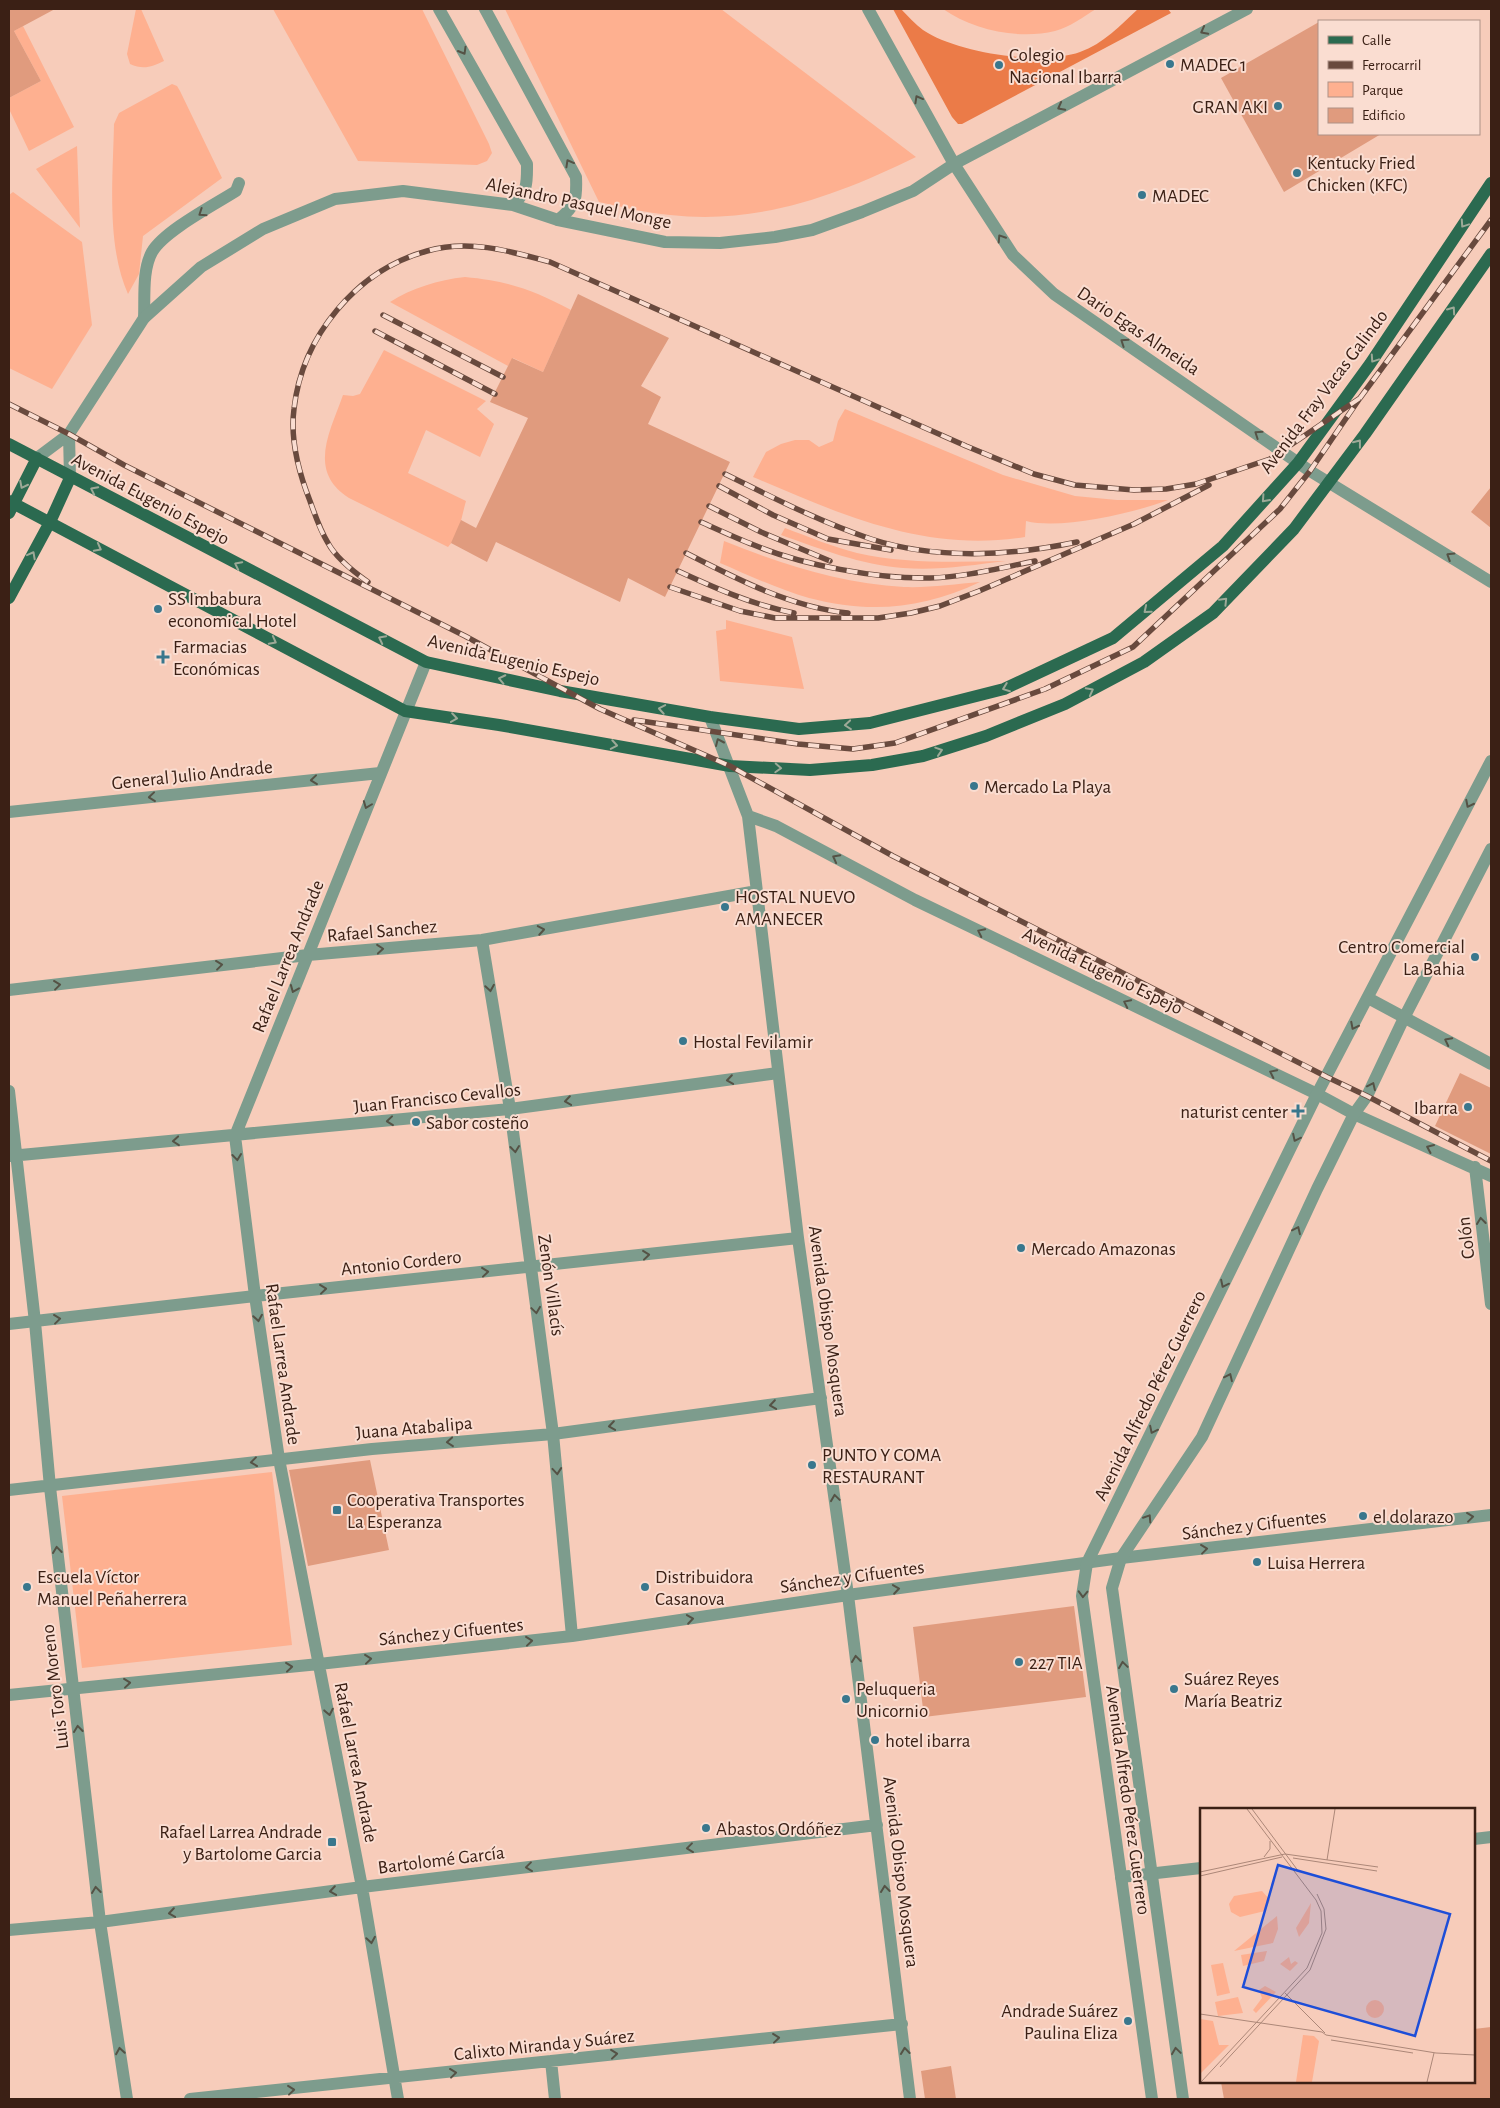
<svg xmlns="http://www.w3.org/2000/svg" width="1500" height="2108" font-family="'Alegreya Sans',sans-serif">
	<rect width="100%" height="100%" fill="#f7ccba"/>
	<path fill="#feb090" d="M136 9H141L164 61C152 67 143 70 130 64L127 54Z
		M273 9H422L489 144 492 153 487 161 477 165 358 161Z
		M505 9H721L916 157C838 195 759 225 670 215 646 213 623 207 599 202Z
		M943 9H1096C1083 17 1070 27 1055 31 1019 40 973 30 943 9Z
		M23 26 74 127 29 151 9 109V98L41 81 14 31Z
		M172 84 177 86 180 91 222 178 143 236 139 274 128 294C106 245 113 177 114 124L119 113Z
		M77 146 80 228 36 169Z
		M13 192 82 242 92 325 52 389 9 368V195Z
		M465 277C508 281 533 290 571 310L543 372 513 358 508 366 390 302C412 288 438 280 465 277Z
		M384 350 486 401 477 409 494 424 480 457 426 430 408 473 466 501C462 515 459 536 448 547L349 498C307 471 330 432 343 395L353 396 360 394Z
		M845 409 1003 475 1075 496 1117 500H1168C1134 513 1061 530 1026 521L1025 537C926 553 842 515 753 477L766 452 781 444 795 440H809L819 447 833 441 838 421Z
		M785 528C809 537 833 547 857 553 906 564 956 562 1006 561 972 565 937 571 903 568 861 565 821 549 781 535Z
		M724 541C781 564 842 584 904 587 929 588 955 584 980 582 923 609 870 614 809 598 780 590 748 575 720 563Z
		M726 620 792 637 804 689 720 681 716 631 726 629Z
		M272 1472 292 1645 82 1668 62 1496Z"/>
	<path fill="#eb7b48" d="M893 9H901C908 16 915 24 923 30 957 53 1041 66 1080 52 1103 44 1121 25 1138 9H1168L1171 13 962 124H958L952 117Z"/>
	<path fill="#e09b7e" d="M9 9H55L14 31 41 81 9 98Z
		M1319 22V134H1381L1284 192 1221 78Z
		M578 294 669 338 641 386 661 397 648 424 730 462 665 597 628 578 620 602 496 542 487 562 451 543 461 520 476 528 528 418 490 402 512 358 543 372Z
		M1491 487V528L1471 512Z
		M1460 1073 1491 1088V1154L1435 1126Z
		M370 1460 389 1550 308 1566 289 1470Z
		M1074 1606 1086 1697 924 1717 913 1627Z
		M1491 2027V2099H1224L1221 2082H1474V2029Z
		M951 2066 956 2099H925L921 2071Z"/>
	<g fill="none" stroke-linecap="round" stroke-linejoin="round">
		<path stroke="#7d9c8d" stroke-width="12" d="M868 9 954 164 1013 255 1054 294 1310 471 1491 582
			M558 220 665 242 720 243 775 237 812 230 862 212 913 191 954 164 1247 9
			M144 318C145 298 142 270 152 252 164 231 214 205 236 191L239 183
			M710 717 748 816 798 1238 848 1595 910 2099
			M9 812 380 773
			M748 816 776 826 915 900 1317 1094 1354 1114 1491 1176
			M482 940 510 1109 553 1434 572 1636
			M9 990 308 955 482 940 757 891
			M1368 998 1491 1064
			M9 1091 35 1322 50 1487 100 1922 127 2099
			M10 1156 510 1109 778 1073
			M1475 1167 1491 1304
			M9 1324 255 1296 798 1238
			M9 1490 372 1449 553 1434 821 1398
			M9 1695 319 1664 572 1636 848 1595 1121 1558 1491 1515
			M1474 1839 1491 1837
			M1121 1877 1201 1868
			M9 1930 100 1922 362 1887 877 1825
			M551 2061 555 2099
			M190 2099C428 2076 665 2049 902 2024
			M398 2099 362 1887 279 1459 255 1296 235 1136 426 662"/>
		<path stroke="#7d9c8d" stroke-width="12" d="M439 9 527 164C527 183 528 191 513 205
			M69 434 70 478
			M37 458 69 434 144 318 201 267 263 229 335 199 403 191 513 205 558 220C576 206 577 199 576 177L485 9
			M1152 2099 1082 1596 1087 1563 1317 1094 1491 761
			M1183 2099 1112 1588 1121 1558 1202 1437 1317 1189 1354 1114 1367 1096 1404 1018 1491 849"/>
		<path stroke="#2b6a50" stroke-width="12" d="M9 444 426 662 560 691 710 717 799 729 870 723 1004 689 1113 638 1223 546 1298 463 1370 364 1491 183
			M9 501 405 711 499 725 730 766 810 770 872 765 923 756 986 736 1065 704 1144 662 1213 613 1294 529 1365 434 1491 254
			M9 513 37 458
			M9 598 50 522 70 478"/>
		<defs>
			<path id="rail" d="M383 315 503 377
				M375 331 495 394
				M9 404 69 434 124 465 465 636 600 709 730 766 893 856 1327 1077 1367 1096 1491 1161
				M725 474C772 497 820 522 871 539 936 560 1011 556 1077 542
				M719 486 773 515 828 539 891 550
				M709 506 761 532 830 561
				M701 522C719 530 736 538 754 545 802 565 877 579 930 578 965 577 1000 568 1035 561
				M686 553C737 579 790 607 848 613
				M678 571C715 588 753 605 794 613
				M368 582C354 572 336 558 328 543 320 530 315 515 310 501 299 473 290 439 294 409 302 336 357 270 427 251 469 239 510 251 550 262L966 446 1034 474 1075 485 1134 490 1166 489 1196 484 1270 459 1360 398
				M670 587 740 611 775 618H878L911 613 940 606 979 591 1134 524 1209 485
				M634 720 798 744 853 749 895 743 1045 689 1133 647 1280 509 1310 471 1360 398 1491 220"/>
		</defs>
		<use href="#rail" stroke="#694a3e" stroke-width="5.5"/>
		<use href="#rail" stroke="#faddd1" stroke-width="4" stroke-dasharray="11" stroke-linecap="butt"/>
	</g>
	<defs><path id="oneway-chevron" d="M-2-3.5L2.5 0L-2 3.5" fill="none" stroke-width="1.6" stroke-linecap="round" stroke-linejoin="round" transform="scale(1.25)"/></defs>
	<g stroke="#555245">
		<use href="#oneway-chevron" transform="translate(1204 31) rotate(152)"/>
		<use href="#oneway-chevron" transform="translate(463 51) rotate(60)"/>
		<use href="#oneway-chevron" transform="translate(918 99) rotate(-119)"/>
		<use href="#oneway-chevron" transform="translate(1061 107) rotate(152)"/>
		<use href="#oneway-chevron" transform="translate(569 163) rotate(-119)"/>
		<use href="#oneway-chevron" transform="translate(202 213) rotate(146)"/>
		<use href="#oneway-chevron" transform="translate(1001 238) rotate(-123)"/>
		<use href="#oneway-chevron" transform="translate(1124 342) rotate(-146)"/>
		<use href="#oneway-chevron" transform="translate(1258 434) rotate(-146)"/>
		<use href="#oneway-chevron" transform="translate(1450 556) rotate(-148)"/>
		<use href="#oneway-chevron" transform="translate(719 742) rotate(-114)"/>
		<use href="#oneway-chevron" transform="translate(314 780) rotate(174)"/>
		<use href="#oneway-chevron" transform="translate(152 797) rotate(174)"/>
		<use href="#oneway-chevron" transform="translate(1469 804) rotate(117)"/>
		<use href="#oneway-chevron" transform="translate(367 805) rotate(111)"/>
		<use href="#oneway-chevron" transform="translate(836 858) rotate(-152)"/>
		<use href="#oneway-chevron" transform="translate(541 930) rotate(-10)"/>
		<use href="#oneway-chevron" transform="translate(981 932) rotate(-154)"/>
		<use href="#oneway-chevron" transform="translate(380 949) rotate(-5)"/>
		<use href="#oneway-chevron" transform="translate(219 965) rotate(-7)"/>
		<use href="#oneway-chevron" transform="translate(57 985) rotate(-7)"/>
		<use href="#oneway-chevron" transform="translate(490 988) rotate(81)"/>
		<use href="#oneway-chevron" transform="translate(294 989) rotate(112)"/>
		<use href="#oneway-chevron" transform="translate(1127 1003) rotate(-154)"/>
		<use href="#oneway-chevron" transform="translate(1354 1026) rotate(117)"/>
		<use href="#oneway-chevron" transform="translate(1448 1041) rotate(-153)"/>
		<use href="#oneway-chevron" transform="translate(1273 1073) rotate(-154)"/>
		<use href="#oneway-chevron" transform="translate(730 1080) rotate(172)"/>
		<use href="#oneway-chevron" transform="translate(1372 1086) rotate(-65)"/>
		<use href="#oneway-chevron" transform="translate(568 1101) rotate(172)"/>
		<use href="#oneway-chevron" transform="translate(390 1121) rotate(174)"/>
		<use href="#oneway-chevron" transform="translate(1296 1138) rotate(116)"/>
		<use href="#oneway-chevron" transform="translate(176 1141) rotate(175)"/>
		<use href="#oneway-chevron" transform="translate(1430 1148) rotate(-156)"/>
		<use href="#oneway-chevron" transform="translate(515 1149) rotate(83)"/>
		<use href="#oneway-chevron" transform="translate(237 1157) rotate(83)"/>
		<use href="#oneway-chevron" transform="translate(1481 1221) rotate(-97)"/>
		<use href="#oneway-chevron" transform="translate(1297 1230) rotate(-65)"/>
		<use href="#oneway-chevron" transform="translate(646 1255) rotate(-6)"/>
		<use href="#oneway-chevron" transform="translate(485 1272) rotate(-6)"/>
		<use href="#oneway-chevron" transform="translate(1224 1284) rotate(116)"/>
		<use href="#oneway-chevron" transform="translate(323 1289) rotate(-6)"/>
		<use href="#oneway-chevron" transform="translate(536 1310) rotate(82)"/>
		<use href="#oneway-chevron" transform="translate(258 1318) rotate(81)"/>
		<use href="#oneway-chevron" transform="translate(57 1319) rotate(-7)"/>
		<use href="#oneway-chevron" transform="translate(1229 1377) rotate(-65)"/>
		<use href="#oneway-chevron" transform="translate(773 1405) rotate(172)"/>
		<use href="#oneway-chevron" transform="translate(612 1426) rotate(172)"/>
		<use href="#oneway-chevron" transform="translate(1153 1430) rotate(116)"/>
		<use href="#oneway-chevron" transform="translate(450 1442) rotate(175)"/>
		<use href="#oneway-chevron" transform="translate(254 1462) rotate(173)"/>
		<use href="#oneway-chevron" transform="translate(557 1471) rotate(85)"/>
		<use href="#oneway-chevron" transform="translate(835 1498) rotate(-98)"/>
		<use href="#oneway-chevron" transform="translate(1470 1517) rotate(-7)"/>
		<use href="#oneway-chevron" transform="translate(1148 1518) rotate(-57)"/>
		<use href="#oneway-chevron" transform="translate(1204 1549) rotate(-7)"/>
		<use href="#oneway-chevron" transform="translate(57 1550) rotate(-97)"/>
		<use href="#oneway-chevron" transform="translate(896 1589) rotate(-8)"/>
		<use href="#oneway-chevron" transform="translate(1083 1594) rotate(92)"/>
		<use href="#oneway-chevron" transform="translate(690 1619) rotate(-8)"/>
		<use href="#oneway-chevron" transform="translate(529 1641) rotate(-6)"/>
		<use href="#oneway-chevron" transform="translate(368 1659) rotate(-6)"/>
		<use href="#oneway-chevron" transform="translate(856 1659) rotate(-97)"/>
		<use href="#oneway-chevron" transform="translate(1123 1665) rotate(-98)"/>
		<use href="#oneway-chevron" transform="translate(289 1667) rotate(-6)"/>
		<use href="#oneway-chevron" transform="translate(127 1683) rotate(-6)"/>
		<use href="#oneway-chevron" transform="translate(329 1712) rotate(79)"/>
		<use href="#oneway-chevron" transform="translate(78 1729) rotate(-97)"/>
		<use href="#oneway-chevron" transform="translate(690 1848) rotate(173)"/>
		<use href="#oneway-chevron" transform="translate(529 1867) rotate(173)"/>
		<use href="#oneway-chevron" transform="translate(885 1889) rotate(-97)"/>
		<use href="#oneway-chevron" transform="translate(96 1890) rotate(-97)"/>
		<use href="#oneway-chevron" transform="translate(333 1891) rotate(172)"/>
		<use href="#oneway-chevron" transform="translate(172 1913) rotate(172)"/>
		<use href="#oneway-chevron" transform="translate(371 1940) rotate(81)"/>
		<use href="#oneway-chevron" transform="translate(776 2038) rotate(-6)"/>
		<use href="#oneway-chevron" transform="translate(120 2051) rotate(-99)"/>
		<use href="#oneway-chevron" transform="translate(905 2051) rotate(-96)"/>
		<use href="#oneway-chevron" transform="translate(1176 2051) rotate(-98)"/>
		<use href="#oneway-chevron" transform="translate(614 2054) rotate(-6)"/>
		<use href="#oneway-chevron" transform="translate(453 2073) rotate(-7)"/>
		<use href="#oneway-chevron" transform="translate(291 2090) rotate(-6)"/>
	</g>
	<g stroke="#9da997">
		<use href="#oneway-chevron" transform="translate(1464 224) rotate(124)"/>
		<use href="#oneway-chevron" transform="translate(1452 310) rotate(-55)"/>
		<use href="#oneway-chevron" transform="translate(1374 359) rotate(124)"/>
		<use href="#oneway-chevron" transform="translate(1358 443) rotate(-52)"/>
		<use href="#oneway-chevron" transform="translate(23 485) rotate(117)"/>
		<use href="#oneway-chevron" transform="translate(94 490) rotate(-153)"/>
		<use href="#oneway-chevron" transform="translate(1265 499) rotate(132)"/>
		<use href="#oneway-chevron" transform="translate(98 548) rotate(28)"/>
		<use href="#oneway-chevron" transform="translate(32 555) rotate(-62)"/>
		<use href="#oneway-chevron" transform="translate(238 565) rotate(-153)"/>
		<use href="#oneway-chevron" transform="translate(1224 601) rotate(-46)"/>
		<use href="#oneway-chevron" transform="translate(1147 610) rotate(140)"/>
		<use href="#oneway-chevron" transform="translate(382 639) rotate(-153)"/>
		<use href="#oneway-chevron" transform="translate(273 641) rotate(28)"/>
		<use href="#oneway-chevron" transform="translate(502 679) rotate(-168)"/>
		<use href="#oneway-chevron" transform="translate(1006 688) rotate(159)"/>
		<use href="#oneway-chevron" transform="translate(1090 691) rotate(-28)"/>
		<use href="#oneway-chevron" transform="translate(662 709) rotate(-170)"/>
		<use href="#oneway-chevron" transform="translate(454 718) rotate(8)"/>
		<use href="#oneway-chevron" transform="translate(848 725) rotate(175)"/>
		<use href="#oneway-chevron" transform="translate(614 745) rotate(10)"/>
		<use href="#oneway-chevron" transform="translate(939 751) rotate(-18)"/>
		<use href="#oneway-chevron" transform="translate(778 768) rotate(3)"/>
	</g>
	<g fill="#39778d" stroke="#faddd1" stroke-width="2">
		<circle cx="1170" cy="64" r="5"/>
		<circle cx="999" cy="65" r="5"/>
		<circle cx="1278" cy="106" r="5"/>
		<circle cx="1297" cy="173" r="5"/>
		<circle cx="1142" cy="195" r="5"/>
		<circle cx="158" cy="609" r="5"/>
		<path d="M160.5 649.5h5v5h5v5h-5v5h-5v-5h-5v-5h5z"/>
		<circle cx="974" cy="786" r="5"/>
		<circle cx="725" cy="907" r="5"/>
		<circle cx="1475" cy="957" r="5"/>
		<circle cx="683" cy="1041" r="5"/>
		<circle cx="1468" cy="1107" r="5"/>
		<path d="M1295.5 1103.5h5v5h5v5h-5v5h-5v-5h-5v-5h5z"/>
		<circle cx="416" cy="1122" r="5"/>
		<circle cx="1021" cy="1248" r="5"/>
		<circle cx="812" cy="1465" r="5"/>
		<rect x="332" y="1505" width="10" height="10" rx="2.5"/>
		<circle cx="1363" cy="1516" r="5"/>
		<circle cx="1257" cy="1562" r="5"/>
		<circle cx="27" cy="1587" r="5"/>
		<circle cx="645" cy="1587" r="5"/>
		<circle cx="1019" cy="1662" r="5"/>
		<circle cx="1174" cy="1689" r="5"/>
		<circle cx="846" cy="1699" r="5"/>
		<circle cx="875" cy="1740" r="5"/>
		<circle cx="706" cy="1828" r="5"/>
		<rect x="327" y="1837" width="10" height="10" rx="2.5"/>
		<circle cx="1128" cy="2021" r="5"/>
	</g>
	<g text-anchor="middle" stroke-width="4" stroke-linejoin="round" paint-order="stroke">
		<g font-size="19" fill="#3b2015" stroke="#faddd1" text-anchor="start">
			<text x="1009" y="61">Colegio<tspan x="1009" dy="22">Nacional Ibarra</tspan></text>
			<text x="1180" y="71">MADEC 1</text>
			<text x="1268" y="113" text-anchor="end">GRAN AKI</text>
			<text x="1307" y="169">Kentucky Fried<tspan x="1307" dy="22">Chicken (KFC)</tspan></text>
			<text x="1152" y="202">MADEC</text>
			<text x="168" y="605">SS Imbabura<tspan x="168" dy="22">economical Hotel</tspan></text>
			<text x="173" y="653">Farmacias<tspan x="173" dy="22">Económicas</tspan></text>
			<text x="984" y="793">Mercado La Playa</text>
			<text x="735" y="903">HOSTAL NUEVO<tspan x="735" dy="22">AMANECER</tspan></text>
			<text x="1465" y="953" text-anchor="end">Centro Comercial<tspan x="1465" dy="22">La Bahia</tspan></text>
			<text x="693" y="1048">Hostal Fevilamir</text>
			<text x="1458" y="1114" text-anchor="end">Ibarra</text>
			<text x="1288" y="1118" text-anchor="end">naturist center</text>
			<text x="426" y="1129">Sabor costeño</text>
			<text x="1031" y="1255">Mercado Amazonas</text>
			<text x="822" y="1461">PUNTO Y COMA<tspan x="822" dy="22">RESTAURANT</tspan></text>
			<text x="347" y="1506">Cooperativa Transportes<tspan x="347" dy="22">La Esperanza</tspan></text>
			<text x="1373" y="1523">el dolarazo</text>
			<text x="1267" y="1569">Luisa Herrera</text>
			<text x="37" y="1583">Escuela Víctor<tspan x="37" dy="22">Manuel Peñaherrera</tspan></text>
			<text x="655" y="1583">Distribuidora<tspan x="655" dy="22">Casanova</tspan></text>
			<text x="1029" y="1669">227 TIA</text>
			<text x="1184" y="1685">Suárez Reyes<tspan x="1184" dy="22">María Beatriz</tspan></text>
			<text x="856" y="1695">Peluqueria<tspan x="856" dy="22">Unicornio</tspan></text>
			<text x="885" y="1747">hotel ibarra</text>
			<text x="716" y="1835">Abastos Ordóñez</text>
			<text x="322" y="1838" text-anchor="end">Rafael Larrea Andrade<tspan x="322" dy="22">y Bartolome Garcia</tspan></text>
			<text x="1118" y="2017" text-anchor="end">Andrade Suárez<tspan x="1118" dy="22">Paulina Eliza</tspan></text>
		</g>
		<g font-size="19" fill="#3b2015" stroke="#faddd1">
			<text transform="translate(579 202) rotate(12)" y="7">Alejandro Pasquel Monge</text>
			<text transform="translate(1139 330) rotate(34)" y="7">Dario Egas Almeida</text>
			<text transform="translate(1323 391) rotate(-53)" y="7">Avenida Fray Vacas Galindo</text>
			<text transform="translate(151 498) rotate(28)" y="7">Avenida Eugenio Espejo</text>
			<text transform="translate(514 659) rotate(13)" y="7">Avenida Eugenio Espejo</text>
			<text transform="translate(192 774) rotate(-6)" y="7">General Julio Andrade</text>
			<text transform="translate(382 930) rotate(-5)" y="7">Rafael Sanchez</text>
			<text transform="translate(287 956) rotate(-68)" y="7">Rafael Larrea Andrade</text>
			<text transform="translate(1103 970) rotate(26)" y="7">Avenida Eugenio Espejo</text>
			<text transform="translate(437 1097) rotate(-6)" y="7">Juan Francisco Cevallos</text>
			<text transform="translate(1465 1238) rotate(-97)" y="7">Colón</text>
			<text transform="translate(401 1262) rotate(-6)" y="7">Antonio Cordero</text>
			<text transform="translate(552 1285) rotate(82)" y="7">Zenón Villacís</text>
			<text transform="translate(829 1321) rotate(82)" y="7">Avenida Obispo Mosquera</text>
			<text transform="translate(284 1364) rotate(82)" y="7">Rafael Larrea Andrade</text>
			<text transform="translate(1149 1395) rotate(-64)" y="7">Avenida Alfredo Pérez Guerrero</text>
			<text transform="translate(414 1427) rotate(-5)" y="7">Juana Atabalipa</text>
			<text transform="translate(1254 1524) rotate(-7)" y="7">Sánchez y Cifuentes</text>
			<text transform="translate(852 1576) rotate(-8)" y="7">Sánchez y Cifuentes</text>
			<text transform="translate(451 1631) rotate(-6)" y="7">Sánchez y Cifuentes</text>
			<text transform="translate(54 1687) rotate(-97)" y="7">Luis Toro Moreno</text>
			<text transform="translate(357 1762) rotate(79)" y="7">Rafael Larrea Andrade</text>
			<text transform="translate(1129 1800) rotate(82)" y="7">Avenida Alfredo Pérez Guerrero</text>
			<text transform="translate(441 1859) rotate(-7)" y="7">Bartolomé García</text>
			<text transform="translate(902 1872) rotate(83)" y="7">Avenida Obispo Mosquera</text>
			<text transform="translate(544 2044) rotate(-6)" y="7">Calixto Miranda y Suárez</text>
		</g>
	</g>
	<g transform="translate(1200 1808)">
		<rect width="275" height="275" fill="#f7ccba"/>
		<path d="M62 83 70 92 65 103 40 109 31 104 29 96 34 88ZM111 95 109 115 99 129 96 120ZM77 108 78 121 73 135 34 143ZM67 143 64 153 43 158 41 147ZM89 149 91 156 95 153 98 155 90 163 80 156ZM23 155 30 185 17 188 11 157ZM65 178 76 184 56 205 53 202 62 190 59 182ZM38 189 43 205 18 208 15 194ZM166 201a9 9 0 1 1 18 0a9 9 0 1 1-18 0ZM0 211 13 213 19 237H29L0 266ZM103 227 114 228 119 233 112 274H96Z" fill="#feb090"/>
		<path fill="none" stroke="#ac8778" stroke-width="1" d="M52 1 99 64M64 49 70 41V33M93 50 177 63M127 52 135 1M0 64 85 46 178 59M0 68 82 49M85 185 125 225M0 206 122 224 126 227 236 245 275 247M131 232 213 245M20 259 110 162 126 121 124 101 117 86M1 274 107 160 122 125 121 103 116 92 47 1M227 274 234 245"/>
		<path fill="#1d4ed8" fill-opacity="0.15" stroke="#1d4ed8" stroke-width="2.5" d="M78 57 250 106 215 228 43 179Z"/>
		<rect width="275" height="275" fill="none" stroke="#3b2015" stroke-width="2.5"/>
	</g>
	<rect width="1500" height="2108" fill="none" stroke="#3b2015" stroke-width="20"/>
	<rect x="1318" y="20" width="162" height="115" fill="#faddd1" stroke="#ae9186"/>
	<rect x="1328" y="36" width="25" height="8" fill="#2b6a50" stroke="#ae9186"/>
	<text x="1362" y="45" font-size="15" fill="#3b2015">Calle</text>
	<rect x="1328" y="61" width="25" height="8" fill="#694a3e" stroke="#ae9186"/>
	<text x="1362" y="70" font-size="15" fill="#3b2015">Ferrocarril</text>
	<rect x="1328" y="82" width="25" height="15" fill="#feb090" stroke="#ae9186"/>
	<text x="1362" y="95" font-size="15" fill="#3b2015">Parque</text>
	<rect x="1328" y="108" width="25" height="15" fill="#e09b7e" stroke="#ae9186"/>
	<text x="1362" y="120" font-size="15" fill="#3b2015">Edificio</text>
</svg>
